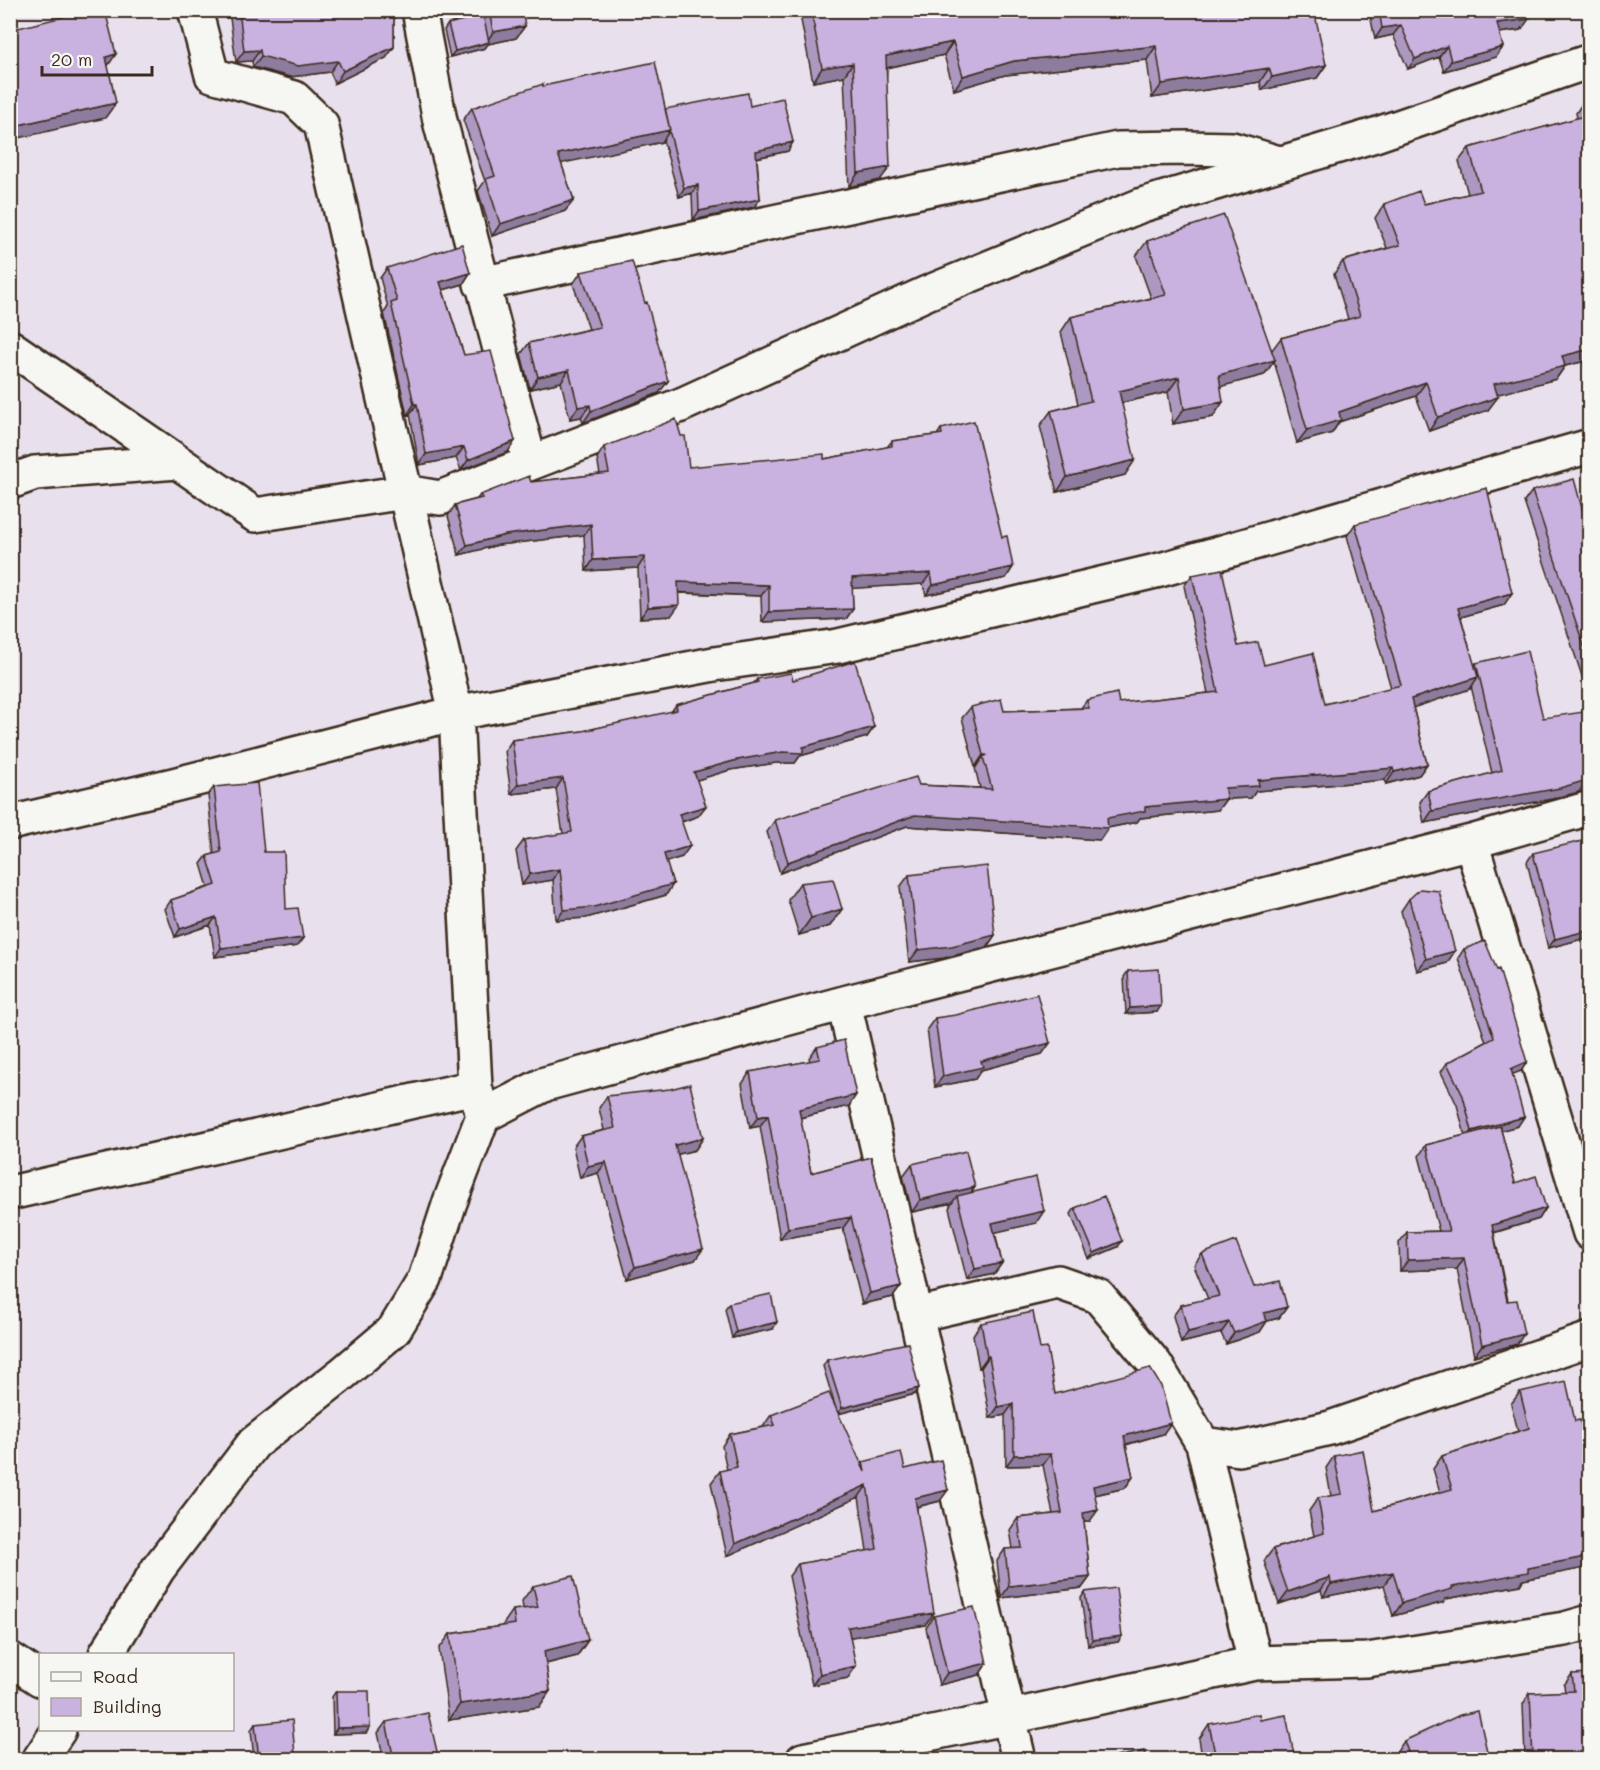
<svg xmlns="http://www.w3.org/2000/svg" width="1600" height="1770" font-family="Mali,sans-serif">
	<rect width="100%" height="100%" fill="#e8e1ed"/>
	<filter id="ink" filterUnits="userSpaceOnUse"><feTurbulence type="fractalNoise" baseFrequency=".0167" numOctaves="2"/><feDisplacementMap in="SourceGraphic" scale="12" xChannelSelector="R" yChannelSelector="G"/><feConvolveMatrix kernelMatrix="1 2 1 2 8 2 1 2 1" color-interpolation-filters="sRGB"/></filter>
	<g filter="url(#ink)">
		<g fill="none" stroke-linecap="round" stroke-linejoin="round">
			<defs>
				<path id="street" d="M419 10 440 121 530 463
					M481 284 1118 149 1187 148 1232 149 1279 163
					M10 347 255 515 405 492 440 498 681 405 927 293 1142 205 1375 135 1590 61
					M10 482 35 473 177 462
					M10 823 173 785 456 713 714 664 838 646 1160 570 1590 446
					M1471 842 1590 1233
					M844 1003 1019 1760
					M483 1116 545 1084 844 1003 1471 842 1590 808
					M10 1193 475 1087
					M916 1315 1058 1282 1098 1296 1155 1364 1203 1444 1239 1449 1330 1428 1590 1339
					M1203 1444 1255 1663
					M106 1654 158 1569 254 1443 342 1374 394 1330 425 1279 450 1202 483 1116 475 1087 456 713 321 124 294 98 212 75 195 10
					M10 1659 40 1679
					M39 1760 59 1730
					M803 1760 1010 1717 1255 1663 1367 1660 1565 1629 1590 1622"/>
			</defs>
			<use href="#street" stroke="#3b2a1e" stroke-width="38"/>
			<use href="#street" stroke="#f6f6f2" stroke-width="33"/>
		</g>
		<path fill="#ad98c1" stroke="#3b2a1e" stroke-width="1.5" d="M218 10H394V47L386 58 335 83 330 72 290 77 253 67 252 61 236 62 229 11 219 13Z
			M479 10H522L525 26 516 38 488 44 485 48 450 57 444 30 448 24 480 16Z
			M799 10H1309L1326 65 1317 78 1262 90 1260 82 1152 98 1147 60 1005 75 954 90 944 55 887 68 880 180 849 187 844 76 813 82Z
			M1369 10H1528L1521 30 1499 33 1503 47 1496 57 1444 71 1439 57 1408 69 1393 35 1375 39Z
			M543 86 665 109 750 106 793 142 788 151 757 158 760 199 754 207 693 220 692 193 679 197 663 140 662 142 561 163 574 200 565 211 492 236 478 191 485 181 463 120 472 108Z
			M1585 99H1590V360L1565 366 1556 379 1497 394 1488 410 1429 431 1416 396 1339 422 1332 433 1297 443 1274 361 1264 375 1221 386 1213 417 1173 424 1168 392 1122 403 1125 475 1057 492 1040 426 1051 411 1078 404 1061 332 1071 317 1151 298 1136 256 1147 241 1272 350 1281 338 1348 319 1334 274 1343 261 1387 248 1375 218 1384 204H1424L1468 194 1459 161 1469 148 1577 118 1576 113Z
			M387 268 470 273 463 284 443 290 464 355 508 452 461 470 456 458 419 465 410 414 407 415 384 313 388 307 380 278Z
			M581 272 668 381 659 393 583 423 581 417 570 419 561 382 530 389 521 354 529 343 589 329 573 284Z
			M941 429 1002 537 1013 567 1006 578 926 595 923 584 852 588 853 609 846 619 762 622 761 596 678 593 671 616 640 618 638 568 586 571 584 535 498 545 459 555 448 516 455 505 477 499 480 495 531 482 600 474 597 458 604 447 689 467 824 459 887 447 892 441 937 435Z
			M1532 491 1589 537 1590 700 1524 502Z
			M1355 524 1504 605 1461 617 1474 666 1476 663 1543 718 1584 761 1579 792 1552 799 1424 823 1420 802 1428 791 1492 773 1471 686 1470 689 1413 707 1427 764 1419 775 1386 784 1385 780 1256 791 1251 798 1226 799 1218 810 1140 818 1137 822 1108 828 1100 840 907 826 780 873 767 832 775 820 919 785 980 788 975 768 976 767H975L962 718 971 707 1004 711 1081 708 1087 700 1119 703 1208 693 1184 586 1192 575 1238 646 1264 665 1325 704 1391 688 1347 536Z
			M757 679 793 680 874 727 867 737 800 756 795 763H776L730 770 697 780 698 816 682 822V857L666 862 673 884 666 895 586 918 556 920 553 880 522 885 516 851 524 840 563 834 556 789 511 794 505 751 512 740 583 731 671 712 676 705 754 683Z
			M214 787 264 852 286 909 303 938 297 946 215 957 210 925 175 937 165 909 171 900 208 887 201 864 207 856 214 854 208 795Z
			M1533 853 1590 937 1548 948 1527 862Z
			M909 875 995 935 987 947 944 958 909 962 900 887Z
			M800 883 842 909 830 926 799 935 788 900Z
			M1409 899 1447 963 1417 971 1401 911Z
			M1464 949 1527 1062 1521 1071 1512 1074 1518 1126 1501 1130 1515 1183 1546 1208 1539 1219 1494 1233 1517 1344 1474 1356 1457 1269 1400 1271 1399 1243 1407 1232 1439 1231 1419 1156 1426 1145 1465 1135 1457 1105 1441 1072 1447 1063 1486 1042 1458 958Z
			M1128 971 1157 1012 1126 1014 1124 977Z
			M935 1018 1050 1043 1042 1054 981 1070 975 1079 935 1087 927 1029Z
			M817 1047 849 1106 800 1118 811 1173 871 1157 901 1286 893 1297 862 1304 843 1228 780 1239 760 1126 750 1128 742 1084 750 1072 810 1061 809 1058Z
			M607 1096 703 1138 695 1150 678 1154 695 1260 627 1279 598 1173 580 1178 573 1147 581 1136 604 1130 599 1108Z
			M912 1164 975 1187 972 1192 1036 1223 995 1232 1002 1263 994 1274 967 1280 949 1208 952 1203 912 1212 903 1176Z
			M1075 1208 1118 1247 1089 1259 1071 1214Z
			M1202 1254 1254 1287 1287 1307 1279 1318 1267 1321 1260 1332 1226 1344 1221 1333 1181 1343 1173 1316 1181 1305 1208 1299 1194 1265Z
			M729 1303 773 1329 732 1338 725 1309Z
			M981 1323 1040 1349 1055 1394 1163 1434 1126 1445 1133 1477 1125 1488 1095 1495 1090 1521 1084 1522 1090 1577 1082 1588 1001 1598 997 1561 1005 1549H1013L1010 1530 1018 1518 1053 1514 1043 1465 1006 1466 1005 1415 990 1418 981 1368H979L973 1335Z
			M827 1360 915 1394 838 1414 861 1465 863 1462 905 1469 940 1501 917 1507 925 1625 850 1637 848 1678 812 1685 789 1576 798 1564 867 1551 859 1497 727 1556 711 1483 720 1471 727 1470 722 1446 730 1434 763 1427 771 1415 836 1409 823 1366Z
			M1520 1392 1575 1421 1590 1469V1567L1523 1580 1520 1585 1446 1599 1444 1602 1393 1616 1384 1585 1323 1597 1321 1590 1279 1604 1264 1561 1273 1549 1314 1536 1309 1511 1318 1498 1331 1496 1326 1468 1334 1456 1374 1511 1440 1492 1433 1469 1442 1456 1518 1431 1511 1404Z
			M533 1586 588 1640 577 1656 546 1664 550 1691 539 1707 449 1720 439 1649 450 1634 502 1626 513 1610 523 1609 522 1601Z
			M1085 1592 1122 1636 1118 1642 1088 1646 1081 1598Z
			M934 1616 987 1663 979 1675 939 1685 926 1628Z
			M1572 1674 1590 1760H1525L1523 1704 1530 1693 1565 1692 1564 1685Z
			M336 1691 370 1727 366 1733 333 1734 332 1697Z
			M1260 1720 1295 1760 1202 1757 1199 1739 1209 1724Z
			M386 1722 439 1760H384L378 1733Z
			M255 1724 292 1760H254L251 1730Z
			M1404 1741 1489 1760H1398L1396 1753Z"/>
		<path fill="#8d7c9d" stroke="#3b2a1e" stroke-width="1.5" d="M221 10H229L219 13Z
			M1529 19 1521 30 1490 34 1497 23Z
			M1401 25 1393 35 1375 39 1382 28Z
			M525 26 516 38 488 44 485 48 450 57 455 51 486 43 493 32Z
			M953 42 944 55 877 70 886 56Z
			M1156 46 1147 60 1005 75 954 90 963 76 1014 61Z
			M1447 46 1439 57 1408 69 1415 59Z
			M394 47 386 58 335 83 343 71Z
			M1503 47 1496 57 1444 71 1451 61Z
			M260 50 252 61 236 62 244 51Z
			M116 54 105 70 106 57Z
			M261 56 338 61 330 72 290 77 253 67Z
			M853 63 844 76 813 82 822 68Z
			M1326 65 1317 78 1262 90 1272 77Z
			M1269 68 1260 82 1152 98 1162 84Z
			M116 103 105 118 10 140V127Z
			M670 130 662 142 550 166 558 154Z
			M793 142 788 151 750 159 756 151Z
			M890 167 880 180 849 187 858 173Z
			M698 185 692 193 679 197 684 188Z
			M760 199 754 207 693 220 699 211Z
			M574 200 565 211 492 236 500 224Z
			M470 273 463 284 433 293 440 282Z
			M1590 349V360L1565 366 1556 379 1484 398 1494 384 1562 356Z
			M1275 360 1264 375 1208 390 1219 375Z
			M569 370 561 382 530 389 538 377Z
			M1179 377 1168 392 1108 406 1119 391Z
			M668 381 659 393 583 423 591 411Z
			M1426 382 1416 396 1339 422 1332 433 1297 443 1307 430 1339 412Z
			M1498 397 1488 410 1429 431 1438 417Z
			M1223 402 1213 417 1173 424 1184 409Z
			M414 404H417L410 414 407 415Z
			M590 405 581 417 570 419 578 407Z
			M515 441 508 452 461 470 468 460Z
			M464 447 456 458 419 465 426 454Z
			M1135 460 1125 475 1057 492 1067 477Z
			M591 524 584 535 498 545 459 555 467 545 505 535Z
			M645 557 638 568 586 571 593 560Z
			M1013 567 1006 578 926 595 933 585Z
			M931 573 923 584 844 589 852 578Z
			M678 582 769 585 761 596 670 592Z
			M1512 593 1504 605 1450 620 1458 608Z
			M679 605 671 616 640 618 648 607Z
			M853 609 846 619 762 622 769 612Z
			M1478 677 1470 689 1403 711 1411 699Z
			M874 727 867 737 800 756 795 763H776L730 770 687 783 694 772 737 760 803 747Z
			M1590 751V759L1574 765 1583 753Z
			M983 755H987L983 757 976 767H975Z
			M1427 764 1419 775 1386 784 1394 772Z
			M1393 768 1385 780 1256 791 1251 798 1226 799 1218 810 1140 818 1137 822 1107 828H1108L1100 840 907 826 780 873 788 862 915 815 1107 818 1145 807 1225 788 1258 780Z
			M563 778 556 789 511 794 518 784Z
			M1587 780 1579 792 1552 799 1424 823 1432 811Z
			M706 806 698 816 672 825 679 814Z
			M690 846 682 857 657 865 664 854Z
			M560 869 553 880 522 885 530 874Z
			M673 884 666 895 586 918 556 920 564 910Z
			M842 909 830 926 799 935 811 918Z
			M216 917 210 925 175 937 180 929Z
			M1589 930 1590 937 1548 948 1555 939Z
			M995 935 987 947 944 958 909 962 918 950Z
			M303 938 297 946 215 957 221 948Z
			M1455 951 1447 963 1417 971 1426 959Z
			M1161 1006 1157 1012 1126 1014 1130 1008Z
			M1050 1043 1042 1054 981 1070 975 1079 935 1087 943 1076 981 1061Z
			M1527 1062 1521 1071 1504 1078 1511 1069Z
			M856 1095 849 1106 791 1120 799 1109Z
			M768 1115 760 1126 750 1128 758 1117Z
			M1524 1117 1518 1126 1466 1140 1472 1131Z
			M703 1138 695 1150 667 1157 675 1145Z
			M606 1162 598 1173 580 1178 588 1166Z
			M975 1187 967 1199 957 1196 952 1203 912 1212 920 1200Z
			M1546 1208 1539 1219 1485 1235 1492 1225Z
			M1044 1211 1036 1223 984 1235 992 1223Z
			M851 1217 843 1228 780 1239 788 1228Z
			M1122 1241 1118 1247 1089 1259 1094 1253Z
			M703 1249 695 1260 627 1279 635 1267Z
			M1464 1258 1457 1269 1400 1271 1408 1260Z
			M1002 1263 994 1274 967 1280 975 1269Z
			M901 1286 893 1297 862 1304 870 1293Z
			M1287 1307 1279 1318 1267 1321 1260 1332 1226 1344 1234 1333 1264 1313Z
			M777 1322 773 1329 732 1338 736 1332Z
			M1229 1322 1221 1333 1181 1343 1188 1332Z
			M1524 1334 1517 1344 1474 1356 1482 1345Z
			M989 1356 981 1368H979L987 1357Z
			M919 1388 915 1394 837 1414 842 1408Z
			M1013 1404 1005 1415 990 1418 998 1407Z
			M1171 1423 1163 1434 1116 1447 1124 1436Z
			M1051 1454 1043 1465 1006 1466 1014 1455Z
			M1133 1477 1125 1488 1085 1497 1093 1486Z
			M867 1485 859 1497 727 1556 735 1544Z
			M948 1490 940 1501 907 1509 915 1498Z
			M1098 1510 1090 1521 1075 1524 1083 1513Z
			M1590 1556V1567L1523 1580 1520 1585 1446 1599 1444 1602 1393 1616 1402 1603 1452 1587 1528 1568Z
			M1393 1572 1384 1585 1323 1597 1331 1584Z
			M1090 1577 1082 1588 1001 1598 1009 1586Z
			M1330 1577 1321 1590 1279 1604 1288 1592Z
			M934 1613 925 1625 840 1639 848 1627Z
			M1122 1636 1118 1642 1088 1646 1092 1640Z
			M588 1640 577 1656 533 1667 544 1651Z
			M987 1663 979 1675 939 1685 947 1673Z
			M856 1666 848 1678 812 1685 820 1674Z
			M550 1691 539 1707 449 1720 460 1704Z
			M370 1727 366 1733 333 1734 337 1728Z
			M295 1755 292 1760H259V1759Z"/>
		<path fill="#c9b1e0" stroke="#3b2a1e" stroke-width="1.5" d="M91 10H105L116 54 106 57 116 103 10 127V30Z
			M239 10H394V47L343 71 338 61 298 66 261 56 260 50 244 51Z
			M489 10H522L525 26 493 32Z
			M811 10H1314L1326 65 1272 77 1269 68 1162 84 1156 46 1014 61 963 76 953 42 886 56 890 167 858 173 853 63 822 68Z
			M1379 10H1528L1529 19 1497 23 1503 47 1451 61 1447 46 1415 59 1401 25 1382 28Z
			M483 15 489 42 455 51 448 24Z
			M655 62 670 130 558 154 574 200 500 224 486 179 495 176 472 108 543 84V86Z
			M748 93 750 106 783 98 793 142 756 151 760 199 699 211 698 185 684 188 669 130H670L665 109Z
			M1585 99H1590V349L1562 356 1565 366 1494 384 1498 397 1438 417 1426 382 1339 412 1341 420 1307 430 1281 338 1360 316 1343 261 1400 245 1384 204 1419 191 1424 204 1481 191 1469 148 1588 115Z
			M1224 215 1275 360 1219 375 1223 402 1184 409 1179 377 1119 391 1135 460 1067 477 1051 411 1091 401 1071 317 1166 295 1147 241Z
			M462 244 470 273 440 282 464 355 491 351 515 441 468 460 464 447 426 454 417 404H414L391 303 397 301 387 268Z
			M632 261 645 303 647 302 668 381 591 411 590 405 578 407 569 370 538 377 529 343 600 327 581 272Z
			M676 419 681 436H685L689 467 824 454V459L892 446V441L942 434 941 429 974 421 1002 537 1007 536 1013 567 933 585 931 573 852 578 853 609 769 612V585L678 582 679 605 648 607 645 557 593 560 591 524 505 535 467 545 455 505 482 498 480 495 529 476 531 482 609 473 604 447Z
			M1574 479 1590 538V664L1532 491Z
			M1487 488 1512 593 1458 608 1478 677 1411 699 1427 764 1394 772 1393 768 1258 780 1259 786 1225 788 1226 799 1145 807V811L1107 818 1108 828 915 815 788 862 775 820 916 777 919 785 992 789 983 757 987 755H983L971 707 1001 699 1004 711 1089 708 1087 700 1117 693 1119 703 1218 692 1192 575 1222 569 1238 646 1258 642 1264 665 1313 653 1325 704 1401 685 1355 524Z
			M1527 651 1543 718 1590 711V751L1583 753 1587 780 1560 788 1432 811 1428 791 1502 770 1476 663Z
			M855 661 874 727 803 747V753L783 752 737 760 694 772 706 806 679 814 690 846 664 854 673 884 594 907 564 910 560 869 530 874 524 840 572 832 563 778 518 784 512 740 583 731 677 710 676 705 758 682 757 679 791 673 793 680Z
			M257 783 264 852H284L286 909 298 908 303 938 221 948 216 917 180 929 171 900 216 885 207 856 221 852 214 787Z
			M1590 839V930L1555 939 1533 853Z
			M987 866 995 935 952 946 918 950 909 875Z
			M833 879 842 909 811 918 800 883Z
			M1420 889 1439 891 1455 951 1426 959 1409 899Z
			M1485 941 1497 970 1499 969 1527 1062 1511 1069 1524 1117 1472 1131 1463 1096 1447 1063 1494 1038 1464 949Z
			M1159 969 1161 1006 1130 1008 1128 971Z
			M1037 994 1050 1043 981 1061 983 1067 943 1076 935 1018 956 1015Z
			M844 1040 856 1095 799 1109 811 1173 871 1157 901 1286 870 1293 851 1217 788 1228 768 1115 758 1117 750 1072 820 1059 817 1047Z
			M690 1084 703 1138 675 1145 703 1249 635 1267 606 1162 588 1166 581 1136 615 1128 607 1096 670 1089Z
			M1500 1126 1515 1183 1536 1176 1546 1208 1492 1225 1507 1301 1517 1300 1524 1334 1482 1345 1464 1258 1408 1260 1407 1232 1449 1231 1426 1145Z
			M966 1151 975 1187 920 1200 912 1164Z
			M1036 1177 1044 1211 992 1223 1002 1263 975 1269 957 1196Z
			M1104 1196 1122 1241 1094 1253 1075 1208Z
			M1236 1241 1254 1287 1280 1281 1287 1307 1264 1313 1267 1321 1234 1333 1229 1322 1188 1332 1181 1305 1219 1296 1202 1254Z
			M771 1294 777 1322 736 1332 729 1303Z
			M1033 1312 1040 1349 1047 1348 1055 1394 1150 1368 1161 1386 1171 1423 1124 1436 1133 1477 1093 1486 1098 1510 1083 1513 1090 1577 1009 1586 1005 1549 1022 1548 1018 1518 1062 1513 1051 1454 1014 1455 1013 1404 998 1407 989 1356 987 1357 981 1323Z
			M908 1343 919 1388 842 1408 827 1360Z
			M1566 1381 1575 1421 1580 1420 1590 1469V1556L1528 1568V1572L1452 1587V1589L1402 1603 1393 1572 1331 1584 1330 1577 1288 1592 1273 1549 1324 1533 1318 1498 1342 1494 1334 1456 1363 1450 1374 1511 1452 1489 1442 1456 1529 1428 1520 1392Z
			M829 1393 865 1472 863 1462 901 1452 905 1469 941 1460 948 1490 915 1498 934 1613 848 1627 856 1666 820 1674 798 1564 877 1549 867 1485 735 1544 720 1471 737 1467 730 1434 775 1425 771 1415Z
			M573 1576 588 1640 544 1651 550 1691 460 1704 450 1634 515 1624 513 1610 538 1607 533 1586Z
			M1116 1588 1122 1636 1092 1640 1085 1592Z
			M974 1607 987 1663 947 1673 934 1616Z
			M1590 1673V1760H1533L1530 1693 1574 1691 1572 1674Z
			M336 1691H369L370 1727 337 1728Z
			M1478 1711 1489 1760H1411L1404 1741 1460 1715Z
			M428 1713 439 1760H394L386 1722Z
			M1259 1714 1260 1720 1286 1715 1295 1760H1193L1215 1754 1209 1724Z
			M292 1720 295 1755 259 1759 255 1724Z
			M1145 1751 1147 1760H1101Z"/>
	</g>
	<rect width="1600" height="1770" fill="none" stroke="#f6f6f2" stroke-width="36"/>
	<rect x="18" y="18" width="1564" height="1734" fill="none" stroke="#3b2a1e" stroke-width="2" filter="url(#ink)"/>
	<rect x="39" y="1653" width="195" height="78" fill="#f6f6f2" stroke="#aba49d" stroke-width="1.5"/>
	<rect x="51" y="1672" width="30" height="9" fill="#f6f6f2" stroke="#aba49d" stroke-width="1.5"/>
	<text x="93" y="1683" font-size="18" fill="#3b2a1e">Road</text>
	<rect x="51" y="1698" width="30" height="18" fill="#c9b1e0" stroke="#aba49d" stroke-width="1.5"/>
	<text x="93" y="1713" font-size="18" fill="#3b2a1e">Building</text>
	<path d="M42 66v9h110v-9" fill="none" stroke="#3b2a1e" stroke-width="3"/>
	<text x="51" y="66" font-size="18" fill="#3b2a1e" stroke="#f6f6f2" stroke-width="4.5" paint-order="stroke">20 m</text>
</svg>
